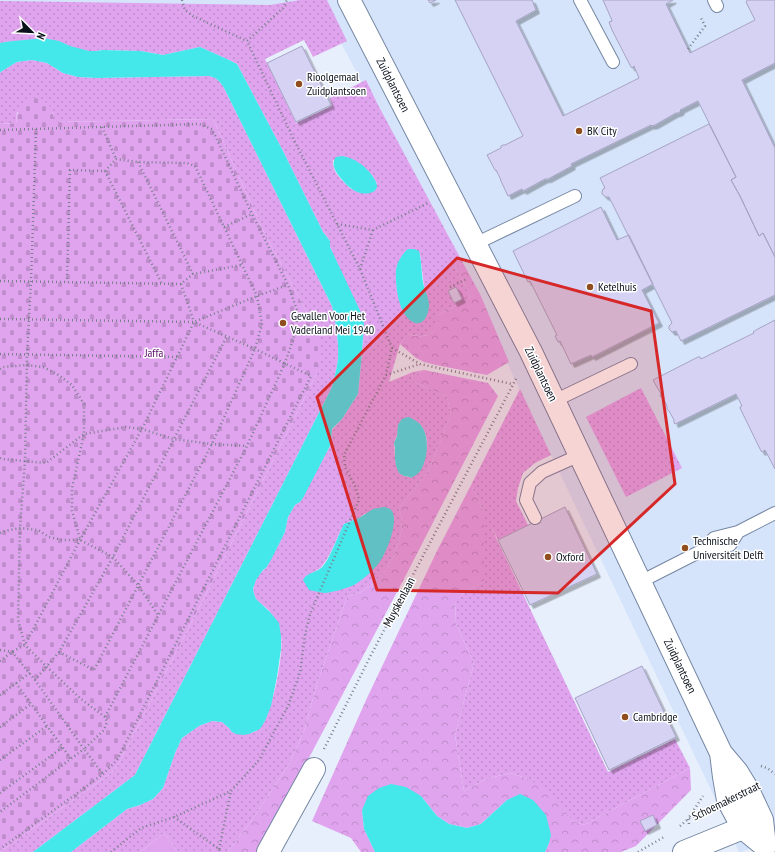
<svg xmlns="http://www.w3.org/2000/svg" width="775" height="852" font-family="'PT Sans Narrow',sans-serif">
	<defs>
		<pattern id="grass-dots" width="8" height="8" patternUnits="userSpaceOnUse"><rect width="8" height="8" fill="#e0a4ee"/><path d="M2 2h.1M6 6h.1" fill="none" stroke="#bf8ccc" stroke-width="1.8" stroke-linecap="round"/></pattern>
		<pattern id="forest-crowns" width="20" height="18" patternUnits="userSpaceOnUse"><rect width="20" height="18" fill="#e0a4ee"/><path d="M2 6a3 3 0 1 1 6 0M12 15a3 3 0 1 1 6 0" fill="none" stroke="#bf8ccc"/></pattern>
		<pattern id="cemetery-stones" width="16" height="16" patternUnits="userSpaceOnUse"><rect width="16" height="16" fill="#e0a4ee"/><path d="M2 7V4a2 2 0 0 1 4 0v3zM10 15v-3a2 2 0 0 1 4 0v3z" fill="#bf8ccc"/></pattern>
		<filter id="shadow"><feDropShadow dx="3.5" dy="3.5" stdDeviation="0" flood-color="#0004"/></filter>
	</defs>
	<rect width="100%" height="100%" fill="#e7effc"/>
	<path fill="#d5e4fa" d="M0 0H775V837L742 852H739L712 792 479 304 322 7 0 18Z"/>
	<path fill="url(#grass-dots)" fill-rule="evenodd" d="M300 0H327L347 41 313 57 304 40 265 59 296 123 332 106 330 98 366 80 377 103 463 263 455 267 471 297 438 315C437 335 426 339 408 334L400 344 389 382 413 372 424 370 412 376 414 382 447 397 451 414 429 470 399 508 402 520 401 534 393 557 385 571 373 584 361 592 347 597 317 684 304 731 289 764 256 814 228 852H178L164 833 140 852H71L127 809 140 805 153 799 163 788 175 753 182 738 199 726 212 721 222 722 229 728 232 732C242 734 252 736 260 728 272 716 284 653 281 637 280 633 272 615 270 612 265 605 256 603 254 594 251 585 259 573 266 568L285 532 288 517 295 505 300 502 331 444 332 430 342 419 358 394 361 363 364 325 330 247V241L323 232 283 151 237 64 227 59 200 47 163 55 141 51 102 50C82 55 65 42 47 39 42 38 37 39 31 40 21 41 10 41 0 43V1L270 5ZM333 160 372 175 377 184 351 189C343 181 332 173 333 160ZM420 254 424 287 427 296 397 292 396 269ZM398 425H421L426 435 427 444 425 459 411 478 410 477C408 477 406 477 404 476 394 472 395 452 394 444 394 441 396 438 397 435 398 432 398 429 398 425ZM392 512 394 518 391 536 359 581 354 585 305 577C309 574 315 572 319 569 328 563 338 535 344 524L359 518 364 514Z
		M32 60 47 63 63 73 78 77 97 78 209 76C217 78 220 81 224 88L332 306C336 324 339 341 338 359 337 369 334 378 332 387L135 775 33 852H0L100 781 113 771 119 763 203 600 317 373 312 322 264 232 213 119 54 122 53 112H17L16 123 0 124V73L2 71 17 62Z
		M641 388 682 468 626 497 586 417Z
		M520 389 551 455 535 463 523 473 518 488 516 501 528 525 498 540 491 527 608 772 675 739 690 768 584 825 573 821 529 779 510 773 486 779 464 791 455 735 474 663 456 624 455 601 464 593 484 581V512L471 485Z"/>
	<path fill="url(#forest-crowns)" d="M463 263 480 294 509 362 487 375 436 365 424 362 416 358 400 344 408 334C426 340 437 334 438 315L471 297 455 267Z
		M424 370 488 383 498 396 406 575 259 852H228L256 814 289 764 304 731 317 684 347 597 361 592 373 584 385 571 393 557 401 534 402 520 399 508 429 470 451 414 447 397 414 382 412 376Z
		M471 485 484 512V581L464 593 455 602 456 624 474 663 455 735 464 791 486 779 510 773 529 779 542 787 573 821 584 825 690 768 691 790 636 846 621 852H545L549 843 507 800 481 824 467 828 449 824 437 816 421 796 362 810 364 829 375 852H361L351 838 312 821 367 698 436 553Z"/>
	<path fill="url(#cemetery-stones)" d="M37 98C51 103 52 108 55 122L213 119 264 232 312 322 322 351 317 373 203 600 119 763 113 771 100 781 0 852V124L16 123C17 115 18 104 27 100 29 99 34 98 37 98Z"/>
	<path fill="#e0a4ee" d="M164 833 178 852H140Z"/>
	<path fill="#44e7ea" d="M43 38 59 41 70 46 89 51H97L102 50 141 51 163 55 200 47 227 59 237 64 283 151 323 232 330 241V247L363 317 364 325 361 363 358 394 342 419 332 429 331 444 303 498 300 502 295 505 288 517 285 532 271 560 266 568 263 570 256 580 253 589 254 594 256 599 270 612 279 623 281 636V649L277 677 271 706 265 721 260 729 249 734 243 735 236 734 232 732 229 728 222 722 212 721 199 726 182 738 175 753 163 788 153 799 140 805 127 809 71 852H33L135 775 332 387C334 378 337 369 338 359 339 341 336 324 332 306L224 88C220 81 217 78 209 76L97 78 78 77 63 73 47 63 32 60 17 62 2 71 0 73V43C14 40 29 40 43 38Z
		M342 156C348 157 354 159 359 163 365 166 378 180 377 187 376 191 373 192 370 193 356 196 347 186 339 176 335 171 331 163 336 157Z
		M408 249H414L419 251C422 262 421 275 424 287 426 293 429 299 429 305 429 314 423 329 411 321 398 312 395 284 396 270 397 262 402 254 408 249Z
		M409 417C413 419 417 421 420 424 430 435 428 458 421 470 419 473 415 476 411 478L410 477 404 476 399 473 396 466 395 459V448L394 443 397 436 398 425 401 420 404 418Z
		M384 507C387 508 390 508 392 511 399 522 386 554 379 563 374 570 361 581 354 585 348 588 330 593 324 593 319 592 314 591 309 590L303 580C306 573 315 573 321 568 329 562 338 535 344 524L359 518 373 509Z
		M391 784 406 787 421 796 437 816 449 824 467 828 481 824 507 800 520 794 533 800 546 815 551 835 549 843 545 852H375L364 829 362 810 368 796 379 788Z"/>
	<path fill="#d5d2f4" stroke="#a6a3c4" filter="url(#shadow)" d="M428 0H436L430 3Z
		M455 0H532L536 10 516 21 563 116 639 78 634 66 632 68 631 67 612 30 609 22 612 21 611 18 603 0H673L666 4 690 53 755 20 746 2 747 1V0H775V63L742 80 775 148V257L763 233 759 236 740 196 731 180 736 177 698 101 680 110 681 111 678 113H676L655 125 651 126V125L571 164 572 166 548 179H545L525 190 523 191 522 189 508 196 501 181 500 180H501L496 170V171L495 170 487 155 501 148V146L503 145H505L523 136Z
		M302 46 331 105 296 122 267 63Z
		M709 124 736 177 731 180 740 196 759 236 763 233 775 257V295L681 341 676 331 672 332 669 329V326L672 323 609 197H606L602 194V192L603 189 605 188 600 178Z
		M601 207 617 240 629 235 653 284 642 290 659 323 592 357 591 355 571 364 560 341 558 342 555 336 557 335 530 281 528 282 513 251Z
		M456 287 462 299 454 303 448 291Z
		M775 320V469L765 450 762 452 761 451 740 408V407L742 406 736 394 675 424 674 423V420L669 411 667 409V406L663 398 660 396 661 394 653 380 698 357H700L701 359 754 333 753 332 756 330Z
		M565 507 597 574 530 605 498 540Z
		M642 666 676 737 609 770 575 698Z
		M653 815 657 825 645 831 640 821Z"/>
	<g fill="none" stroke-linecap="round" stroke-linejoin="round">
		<defs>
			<path id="lane" d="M580 0 613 62
				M714 0 717 6
				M475 244 575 196
				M554 401 631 364
				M535 518 526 500 530 483 542 472 580 455
				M703 550 714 538 738 532 775 513
				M640 582 703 550 730 545 738 532"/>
			<path id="street" d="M268 852 314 769"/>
			<path id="secondary" d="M349 0 531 352 721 753 737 772 748 790 762 820 765 846
				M721 753 724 777 728 800 743 828 765 846
				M684 852 755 823"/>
		</defs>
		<use href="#lane" stroke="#7587a3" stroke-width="14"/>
		<use href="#street" stroke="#7587a3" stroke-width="24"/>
		<use href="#secondary" stroke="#7587a3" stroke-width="24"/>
		<path stroke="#78808b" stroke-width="2.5" stroke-dasharray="1 3" stroke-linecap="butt" d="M182 0 185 10 193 16 247 41
			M688 49 705 26 701 18
			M102 127 116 159
			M36 129 31 282 27 355 25 461 20 528 18 620 25 645 47 667 81 699 105 717
			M0 130 199 124 212 129 252 214 288 285 297 310 296 331 285 363 247 446 105 717 107 722 104 730 84 749 103 774
			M138 162 193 274
			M105 171 162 284
			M337 224 373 230 428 203
			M224 227 252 214
			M360 269 373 230
			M0 281 181 284 193 274 242 265
			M181 284 194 322
			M450 287 467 279
			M0 319 194 322 255 349 311 376 117 760 103 774 83 789 0 849
			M392 348 420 364 512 384
			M0 354 177 357
			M0 369 3 367 27 365 43 367 57 374 72 385 84 404V434L72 488V511L80 539
			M386 375 420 364
			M0 458 2 459 46 463 84 434 126 427 142 429 173 439 212 444 247 446
			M0 533 5 531 20 528 38 530 49 537 62 540H80L113 557 138 585 158 615
			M0 650 12 652 35 680 84 749 0 812
			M59 652 94 670 212 444 255 349 262 324 257 296 195 166 187 163 138 162 116 159 105 171 70 170 67 282
			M0 661 12 652 25 645 80 540 142 429 194 322 257 296 288 285
			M35 680 59 652 113 557 227 336
			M16 683 71 759
			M0 695 30 673
			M0 727 31 704
			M324 749 371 655 517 377
			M0 760 47 726
			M761 766 767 768 775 774
			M0 793 63 747
			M174 817 219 849 222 852
			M689 824 688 819 703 796
			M680 826 688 819 708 810
			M219 849 231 791
			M111 852 141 828 174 817 231 791 259 760 288 706 300 673 305 635 310 614 359 500 356 488 345 467 344 455 386 375 392 348 360 269 295 142 247 41 283 8 287 0
			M638 852 664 837"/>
		<use href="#lane" stroke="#fff" stroke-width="12"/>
		<use href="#street" stroke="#fff" stroke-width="22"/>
		<use href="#secondary" stroke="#fff" stroke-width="22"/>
	</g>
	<path fill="#d62828" fill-opacity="0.2" stroke="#d62828" stroke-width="3" stroke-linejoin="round" d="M457 258 651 311 675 484 558 593 377 590 317 397Z"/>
	<g fill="#904d1d" stroke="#fff" stroke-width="1.5">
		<circle cx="299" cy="84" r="4"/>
		<circle cx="579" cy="131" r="4"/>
		<circle cx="590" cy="287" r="4"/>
		<circle cx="283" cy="323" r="4"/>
		<circle cx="685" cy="548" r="4"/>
		<circle cx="548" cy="557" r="4"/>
		<circle cx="625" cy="717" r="4"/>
	</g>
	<g text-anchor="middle" stroke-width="3" stroke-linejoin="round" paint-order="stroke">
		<g font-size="12" fill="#0a111b" stroke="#fff" text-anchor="start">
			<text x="307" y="81">Rioolgemaal<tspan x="307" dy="14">Zuidplantsoen</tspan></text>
			<text x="587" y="135">BK City</text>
			<text x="598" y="291">Ketelhuis</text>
			<text x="291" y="320">Gevallen Voor Het<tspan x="291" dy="14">Vaderland Mei 1940</tspan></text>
			<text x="693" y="545">Technische<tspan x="693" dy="14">Universiteit Delft</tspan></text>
			<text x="556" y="561">Oxford</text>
			<text x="633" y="721">Cambridge</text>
		</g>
		<g font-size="12" fill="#0a111b" stroke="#fff">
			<text transform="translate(393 85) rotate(63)" y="4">Zuidplantsoen</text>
			<text transform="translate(541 374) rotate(64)" y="4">Zuidplantsoen</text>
			<text transform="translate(399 602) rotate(-62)" y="4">Muyskenlaan</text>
			<text transform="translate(680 666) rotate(64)" y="4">Zuidplantsoen</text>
			<text transform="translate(726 801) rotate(-26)" y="4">Schoemakerstraat</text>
		</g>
		<g font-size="12" fill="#5c086c" stroke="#fff">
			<text x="154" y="357">Jaffa</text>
		</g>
	</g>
	<g transform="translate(32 32) rotate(114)" stroke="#ffffff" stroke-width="3" paint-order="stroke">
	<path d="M0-3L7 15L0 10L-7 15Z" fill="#0a111b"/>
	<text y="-6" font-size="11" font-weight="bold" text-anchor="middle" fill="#0a111b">N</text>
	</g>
</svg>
